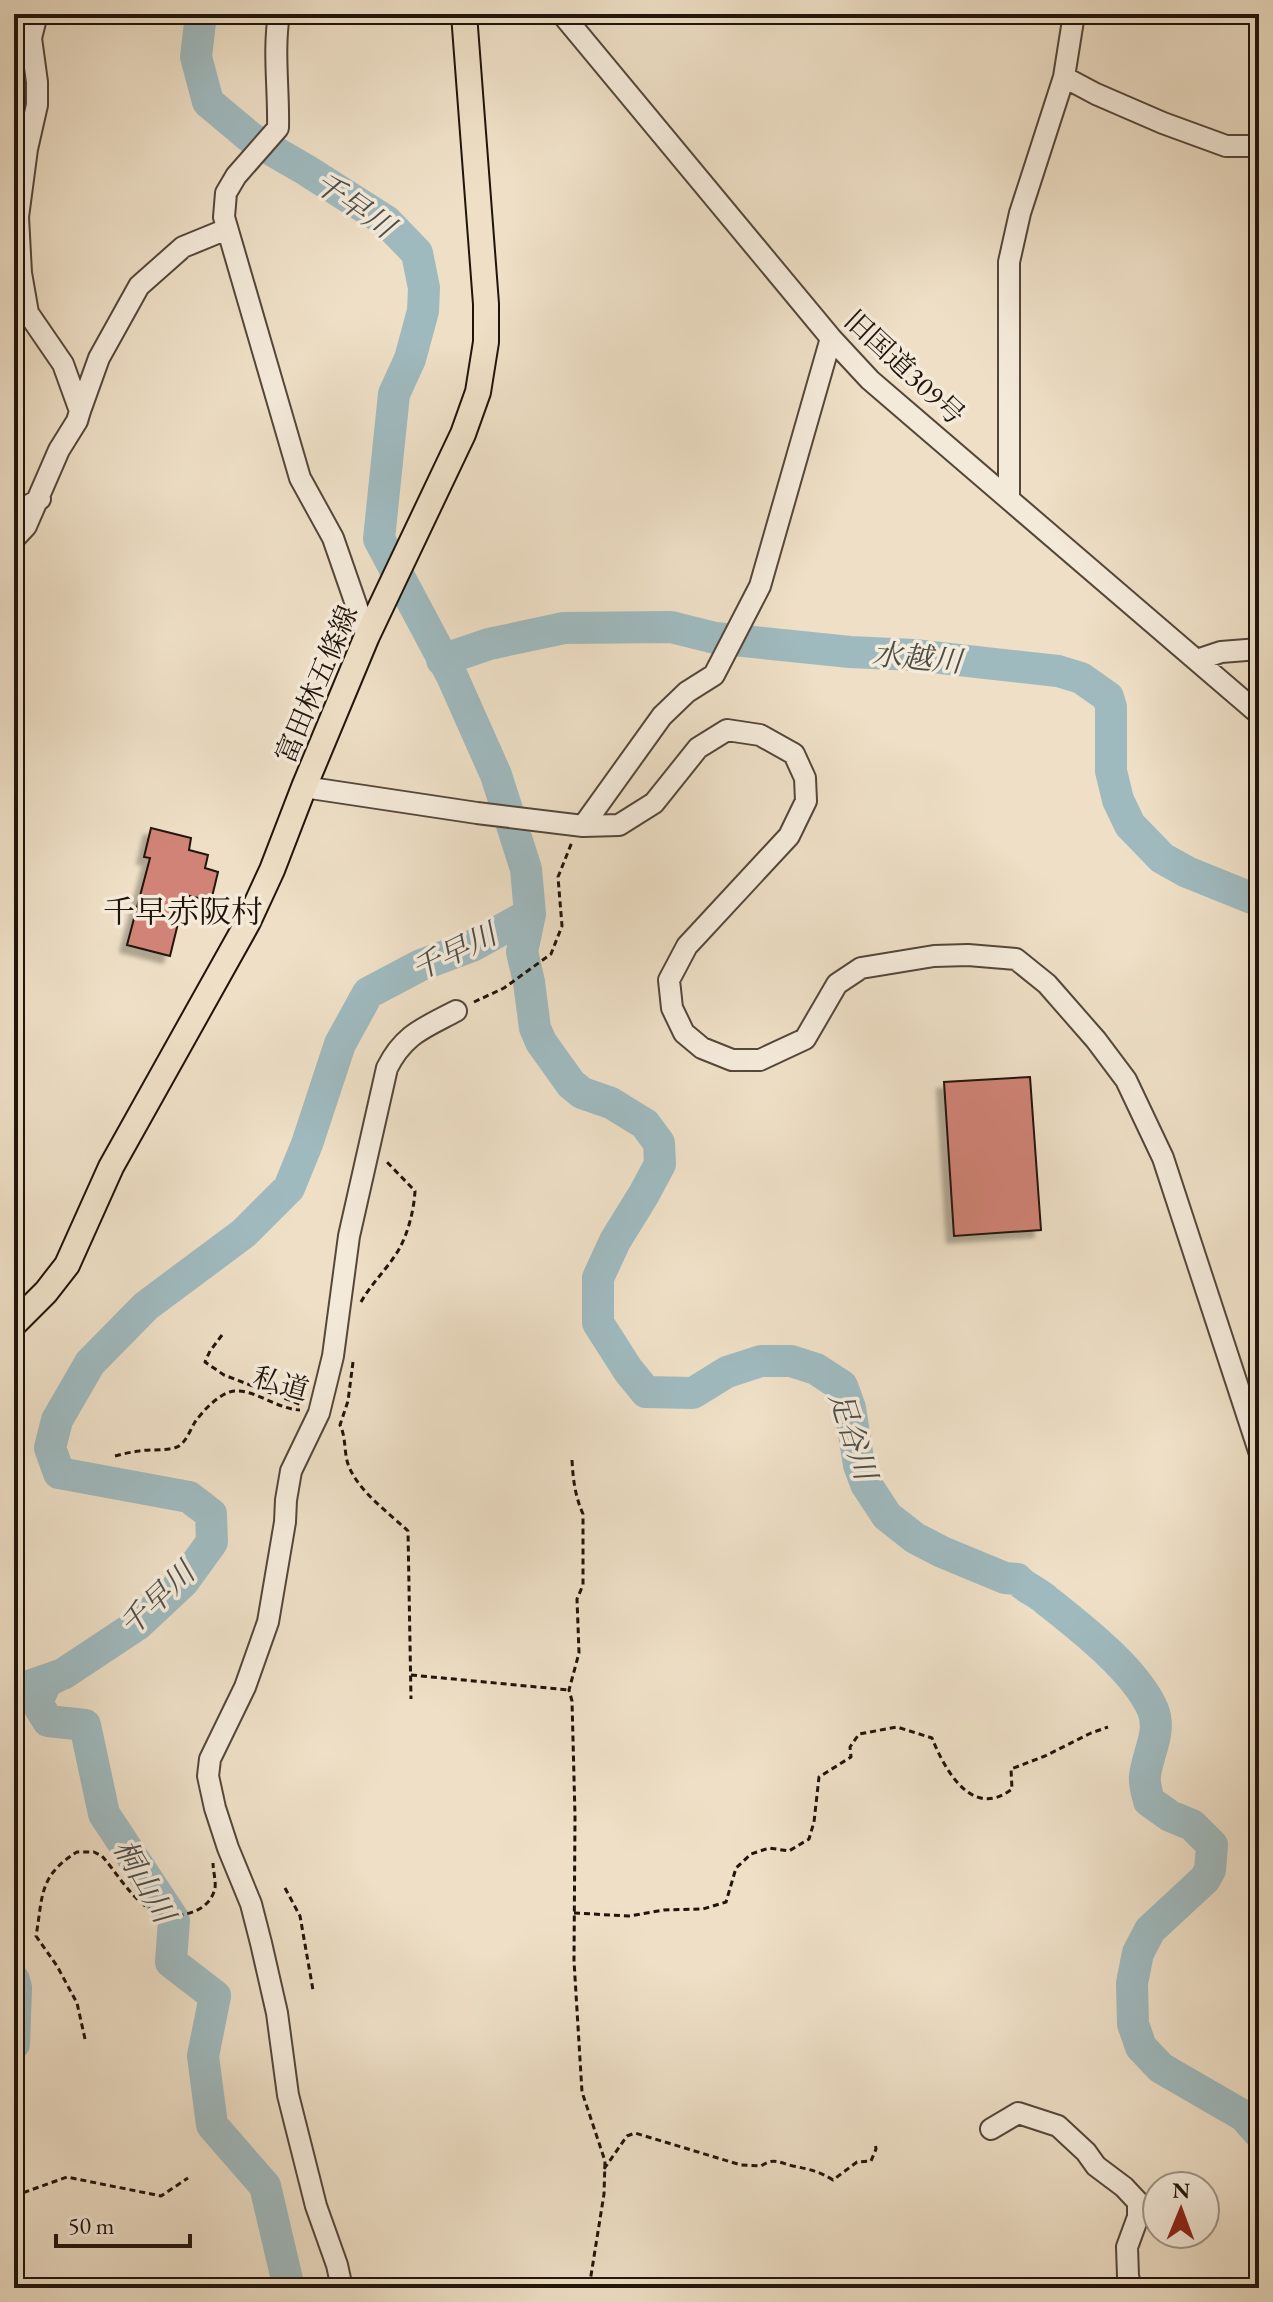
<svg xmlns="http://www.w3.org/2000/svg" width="1273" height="2302" font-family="'EB Garamond','Noto Serif JP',serif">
	<defs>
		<filter id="shadow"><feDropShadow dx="-7" dy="7" stdDeviation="2" flood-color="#0004"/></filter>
	</defs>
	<rect width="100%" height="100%" fill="#eedfc6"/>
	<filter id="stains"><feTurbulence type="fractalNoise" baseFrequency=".0025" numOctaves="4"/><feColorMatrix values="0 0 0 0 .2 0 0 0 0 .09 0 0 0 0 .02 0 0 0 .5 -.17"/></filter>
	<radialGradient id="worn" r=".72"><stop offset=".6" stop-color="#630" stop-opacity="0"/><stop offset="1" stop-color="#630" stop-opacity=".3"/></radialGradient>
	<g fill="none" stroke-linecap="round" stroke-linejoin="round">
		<path stroke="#9fbabf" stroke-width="32" d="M201 14 196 57 208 102 251 138 306 170 386 221 417 253 424 288 423 311 410 359 394 394 379 539 452 676 496 775 526 869 530 914 522 952 529 982 535 1028 541 1042 571 1084 582 1093 611 1103 645 1124 659 1143 660 1164 644 1194 615 1241 598 1278V1323L628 1370 646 1392 693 1393 727 1372 761 1361H791L816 1369 842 1386 850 1408 859 1465 866 1484 887 1516 915 1538 942 1552 1005 1578 1017 1579C1024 1587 1037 1592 1046 1600 1080 1627 1136 1670 1153 1710 1162 1732 1147 1755 1145 1776 1144 1784 1147 1793 1149 1801L1170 1816 1192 1825 1212 1845 1210 1870 1205 1879 1150 1930 1138 1953 1132 1983 1133 2024 1141 2047 1161 2068 1244 2116 1259 2133
			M442 660 489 644 564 628 671 627 715 638 772 644 850 652 914 655 1058 671 1081 678 1108 697 1111 707V771L1118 800 1130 825 1162 858 1187 872 1259 901
			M60 1675 46 1682 37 1703 48 1721 85 1725 104 1814 174 1920 171 1962 215 1996 203 2056 212 2125 265 2186 289 2288
			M14 1691 63 1674 137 1625 183 1582 212 1542 211 1514 189 1497 59 1473 50 1448 57 1420 90 1363 146 1306 244 1233 289 1188 307 1144 340 1044 368 993 421 965 472 946 530 914
			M14 1980 16 1988 14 2044"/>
	</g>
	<path fill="#d08376" stroke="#20140b" stroke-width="2" filter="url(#shadow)" d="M151 828 191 838 189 850 208 855 205 868 218 872 211 901 185 895 170 956 127 945 150 858 144 857Z
		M1030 1077 1041 1230 954 1236 944 1082Z"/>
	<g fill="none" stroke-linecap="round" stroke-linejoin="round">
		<defs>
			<path id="minor" d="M279 14C273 52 279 90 278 128L236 176 226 193 224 217 300 478 333 538 367 636
				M562 14 831 338 870 380 1259 714
				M1064 77 1096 94 1163 123 1226 146H1259
				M80 411 99 358 139 286 183 247 227 229
				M1009 499V262L1020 213 1064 77 1074 14
				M14 510 24 508 40 499
				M14 539 26 526 59 450 77 421 80 411 63 364 28 313 21 273 18 217 27 149 37 105V82L31 38 37 14
				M1197 660 1221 652 1259 649
				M304 787 477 813 583 826 619 825 654 803 698 748 727 730 760 735 794 754 805 778 806 801 789 836 687 946 669 980 672 1008 684 1033 702 1048 732 1060H760L805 1039 837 984 861 968 934 956 968 955 1016 959 1047 984 1096 1040 1126 1080 1163 1158 1259 1451
				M583 826 662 716 687 692 714 675 760 586 831 338
				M991 2129 1018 2113 1058 2126 1086 2152 1096 2166 1124 2187 1138 2202V2217L1127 2247 1128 2276 1131 2288
				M342 2288 337 2265 316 2206 288 2095 277 2013 261 1943 251 1904 228 1848 215 1808 208 1776 210 1759 245 1687 268 1622 285 1522 286 1500 291 1471 319 1413 333 1356 349 1236 387 1068C404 1034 424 1028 456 1011"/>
			<path id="major" d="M14 1324 46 1292 67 1265 111 1167 248 922 272 870 304 787 367 636 463 434 478 392 486 342V304L464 14"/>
		</defs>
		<use href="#minor" stroke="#54473a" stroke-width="24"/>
		<use href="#major" stroke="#20140b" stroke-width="28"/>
		<path stroke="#20140b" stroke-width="3" stroke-dasharray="6 4" stroke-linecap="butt" d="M474 1002 504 988 551 954 562 926 558 877 572 842
			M361 1302C371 1284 387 1269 398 1251 408 1234 414 1210 415 1191L386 1161
			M222 1335 210 1351 205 1362 224 1375 302 1405
			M353 1362 348 1401 340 1425C347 1439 343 1455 350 1469 361 1493 389 1513 408 1531L411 1699
			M115 1456C123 1454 131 1452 139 1451 151 1449 166 1451 177 1447 186 1443 190 1430 195 1422 203 1411 219 1393 234 1391 254 1389 277 1409 300 1410
			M572 1460C573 1479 575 1496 583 1514V1585L577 1599 579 1653 569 1690 572 1701 575 1816 574 1961 582 2092 605 2161 604 2194 589 2288
			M411 1675 569 1690
			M285 1888 300 1916 313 1990
			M574 1913 629 1916 664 1910 703 1909 726 1902 736 1868 751 1854 769 1848 789 1851 809 1839 814 1822 819 1777 851 1757 850 1747 859 1734 897 1727 932 1738C945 1770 972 1820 1012 1789L1011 1769 1045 1756 1091 1733 1108 1727
			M85 2039 77 2003 57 1966 36 1936C43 1897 38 1876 77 1852H94L102 1856C116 1872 130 1896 148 1908 168 1921 209 1917 215 1888 216 1881 213 1870 213 1863
			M604 2169 627 2136 635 2133 741 2165 761 2166C774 2157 780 2163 793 2166 808 2169 819 2171 833 2180L857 2162 871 2161 876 2149 875 2142
			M14 2196 67 2177 161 2196 188 2178"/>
		<use href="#minor" stroke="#f4eada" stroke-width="20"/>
		<use href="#major" stroke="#eedfc6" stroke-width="24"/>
	</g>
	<g text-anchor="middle" stroke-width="7" stroke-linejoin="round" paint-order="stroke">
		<g font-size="28" fill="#20140b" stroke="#f4eada">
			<text transform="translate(905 367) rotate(43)" y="10">旧国道309号</text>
			<text transform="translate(316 684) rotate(-67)" y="10">富田林五條線</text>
			<text transform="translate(281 1383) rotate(15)" y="10">私道</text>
		</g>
		<g font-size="30" font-style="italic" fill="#4c4e4a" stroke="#f4eada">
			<text transform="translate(354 205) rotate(35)" y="10">千早川</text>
			<text transform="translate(917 658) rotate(5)" y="10">水越川</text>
			<text transform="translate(454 952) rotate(-26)" y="10">千早川</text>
			<text transform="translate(853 1436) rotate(72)" y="10">足谷川</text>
			<text transform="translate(157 1599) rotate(-44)" y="10">千早川</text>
			<text transform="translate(144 1881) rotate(60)" y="10">桐山川</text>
		</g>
		<g font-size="32" fill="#20140b" stroke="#f4eada">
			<text x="183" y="923">千早赤阪村</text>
		</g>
	</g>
	<rect width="1273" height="2302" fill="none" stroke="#eedfc6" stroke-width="48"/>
	<rect x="16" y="16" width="1241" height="2270" fill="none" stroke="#20140b" stroke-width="4"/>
	<rect x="24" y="24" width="1225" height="2254" fill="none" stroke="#20140b" stroke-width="2"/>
	<g transform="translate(1181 2210) rotate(1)"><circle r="38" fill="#f4eada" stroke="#9f9487" stroke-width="2"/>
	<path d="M0-6L14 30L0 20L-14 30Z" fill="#8f2418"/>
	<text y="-12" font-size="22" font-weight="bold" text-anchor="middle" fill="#20140b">N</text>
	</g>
	<path d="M56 2234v12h134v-12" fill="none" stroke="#20140b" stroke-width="4"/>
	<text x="68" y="2234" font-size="24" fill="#20140b" stroke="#f4eada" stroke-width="6" paint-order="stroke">50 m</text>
	<rect width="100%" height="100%" filter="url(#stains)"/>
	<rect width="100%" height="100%" fill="url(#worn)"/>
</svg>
